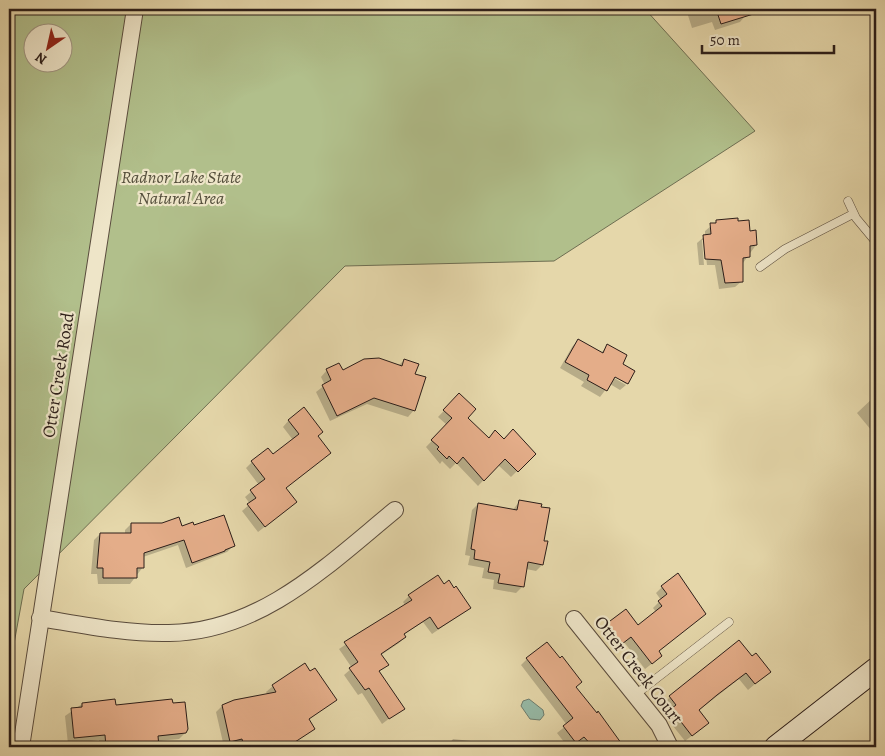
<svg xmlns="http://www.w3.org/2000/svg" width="885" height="756" font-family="Alegreya,serif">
	<rect width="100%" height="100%" fill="#e5d7aa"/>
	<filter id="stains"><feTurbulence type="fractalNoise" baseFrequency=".004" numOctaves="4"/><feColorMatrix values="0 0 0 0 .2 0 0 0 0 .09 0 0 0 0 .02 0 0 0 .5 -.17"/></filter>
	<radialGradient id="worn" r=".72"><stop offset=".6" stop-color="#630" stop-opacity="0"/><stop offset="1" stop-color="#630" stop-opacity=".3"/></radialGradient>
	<path fill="#b1bf8b" stroke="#6e6e52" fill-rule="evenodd" d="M9 9H645L755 131 554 261 345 266 24 589 9 671ZM32 32H62V62H32Z"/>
	<path fill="#96baa7" stroke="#6c7c6e" d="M529 699 543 710 544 715 540 720 530 719 521 706 523 701Z"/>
	<path fill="#0003" d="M686 9H744L746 15 740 22 715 30 712 22 692 28Z
		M717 221 749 232 756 245 743 263 742 281 735 287 719 289 715 265H707L704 240H702L704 265H699L697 243 705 236V231Z
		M578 340 601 353 607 346 621 364 633 371 626 384 610 373 609 375 626 385 620 390 610 384 600 397 581 386 584 382 560 368 572 347Z
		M404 360 414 375V410L408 417 367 404 330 421 316 392 325 385 321 377 327 370 342 371 398 366Z
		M459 395 466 418 489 439 504 440 534 454 511 477 498 465 478 486 456 463 450 469 442 461 440 464 426 447 447 425 438 417Z
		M876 395V436L857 413Z
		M289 420 317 437 284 489 289 508 258 532 242 511 250 504 245 497 259 485 246 468 252 462 273 455 293 440 283 427Z
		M519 502 542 542V565L536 571 526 569 522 587 516 593 493 589 494 580 482 578 484 568 468 565 470 556 465 555 472 510 478 504 512 511Z
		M131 524 193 527 233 546 227 552 186 568 178 545 143 557V567L130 584H98L97 574H91L94 540 100 534H125V530Z
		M444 585 470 608 432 634 423 622 403 635 405 637 399 643 381 655 387 665 379 672 403 708 382 724 362 693 358 695 344 675 352 668 339 649 405 605 403 602 409 596Z
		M662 587 704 614 658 652 654 662 645 669 624 642 615 649 601 631 607 625 638 626 656 612 653 608 661 600 656 593Z
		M752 658 769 672 748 690 739 679 698 711 701 729 685 741 665 716 670 711 664 703 670 697Z
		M527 659 575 687 622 747H568L557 733 567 725 521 665Z
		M305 665 335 700 308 720 314 728 288 747H237L236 745 224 747 216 712 222 706 268 695 266 692 273 686Z
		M82 704 115 707 185 733 179 739 157 741 158 747H100L99 740 68 744 65 716Z
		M453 739 471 741 470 747H447Z"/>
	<path fill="#e4ad89" stroke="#2c1e19" d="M716 9H760V12L721 24Z
		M738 218V221L749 220 750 231 756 230 757 245 750 246V257L743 258V282L725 283 721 260 705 259 703 235 711 234 710 223H716V220Z
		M578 339 603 353 607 344 627 355 623 364 635 371 628 384 615 377 607 391 587 380 589 375 565 362Z
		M379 358 402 366 404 359 419 364 415 374 426 377 415 411 374 398 337 416 322 385 331 380 326 369 339 363 343 370 364 359Z
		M459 393 476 409 468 418 489 438 495 430 504 439 513 429 536 454 518 472 505 459 484 481 463 457 457 464 449 456 447 459 437 449 439 447 431 440 452 418 443 410Z
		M304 407 323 432 318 436 331 453 286 488 297 502 265 527 247 504 256 498 250 490 265 479 251 461 268 448 273 454 299 434 288 420Z
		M519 500 542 504 541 507 550 508 544 541H548L543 565 528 562 524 587 498 583 500 574 488 572 490 562 474 559 475 550 471 549 478 503 517 510Z
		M224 515 235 546 225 550V551L192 563 184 540 144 553V568H137V578H103V568H97L100 533H131V523H162L179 517 182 526 193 522 194 525Z
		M678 573 706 614 659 651 662 656 652 664 631 637 622 644 606 624 626 609 638 625 662 606 658 601 667 594 661 586Z
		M438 575 444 584 449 580 454 588 456 586 471 608 438 629 430 617 404 634 406 637 381 654 389 665 379 671 405 709 389 719 369 688 365 690 349 668 358 662 344 642 412 600 408 595Z
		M739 640 752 656 756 653 771 672 755 684 746 673 717 695 699 710 709 723 692 736 671 709 676 705 669 696Z
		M547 642 560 658 562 656 582 682 576 687 597 713 598 711 624 747H593L584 737 576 743 563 726 573 718 526 658Z
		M305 663 310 671 315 668 337 700 309 719 315 729 295 742 271 747H244L242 739 230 742 222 705 234 700 276 692 272 685Z
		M115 699 116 705 172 699 173 703 185 702 188 729 186 733 158 736 159 747H106L105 735 74 738 71 708 82 707V703Z"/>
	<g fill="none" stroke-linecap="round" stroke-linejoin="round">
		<defs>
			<path id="lane" d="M848 201 856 218 876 242
				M760 267 785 249 853 214
				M635 695 729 622"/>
			<path id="street" d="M40 618C83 625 126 634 169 633 261 632 329 564 395 510
				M574 619 659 725 670 747
				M21 747 135 9"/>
			<path id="secondary" d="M776 747 876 669"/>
		</defs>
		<use href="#lane" stroke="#5a4c3d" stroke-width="9"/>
		<use href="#street" stroke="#5a4c3d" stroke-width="18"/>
		<use href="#secondary" stroke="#2c1e19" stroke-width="24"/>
		<use href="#lane" stroke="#eee5c8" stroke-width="8"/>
		<use href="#street" stroke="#eee5c8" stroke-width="16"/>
		<use href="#secondary" stroke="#eee5c8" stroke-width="22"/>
	</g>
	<g text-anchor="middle" stroke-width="4.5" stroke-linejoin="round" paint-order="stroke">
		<g font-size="18" font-style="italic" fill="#544e3b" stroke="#eee5c8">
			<text x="181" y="183">Radnor Lake State<tspan x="181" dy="21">Natural Area</tspan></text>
		</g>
		<g font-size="18" fill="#2c1e19" stroke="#eee5c8">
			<text transform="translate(58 375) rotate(-81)" y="6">Otter Creek Road</text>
			<text transform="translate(639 670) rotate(52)" y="6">Otter Creek Court</text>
		</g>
	</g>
	<rect width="885" height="756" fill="none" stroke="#e5d7aa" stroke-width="30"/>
	<rect x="10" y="10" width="865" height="736" fill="none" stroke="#2c1e19" stroke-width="2.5"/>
	<rect x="15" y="15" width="855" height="726" fill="none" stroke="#2c1e19"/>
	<g transform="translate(48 48) rotate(214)"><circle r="24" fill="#eee5c8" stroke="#a09582"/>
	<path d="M0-4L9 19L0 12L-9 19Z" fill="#8f2418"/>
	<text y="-8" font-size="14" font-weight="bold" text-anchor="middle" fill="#2c1e19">N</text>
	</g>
	<path d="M702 45v8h132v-8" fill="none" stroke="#2c1e19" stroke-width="2.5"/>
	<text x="710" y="45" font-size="15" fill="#2c1e19" stroke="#eee5c8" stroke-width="4" paint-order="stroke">50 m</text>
	<rect width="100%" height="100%" filter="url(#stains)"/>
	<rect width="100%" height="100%" fill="url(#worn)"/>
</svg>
